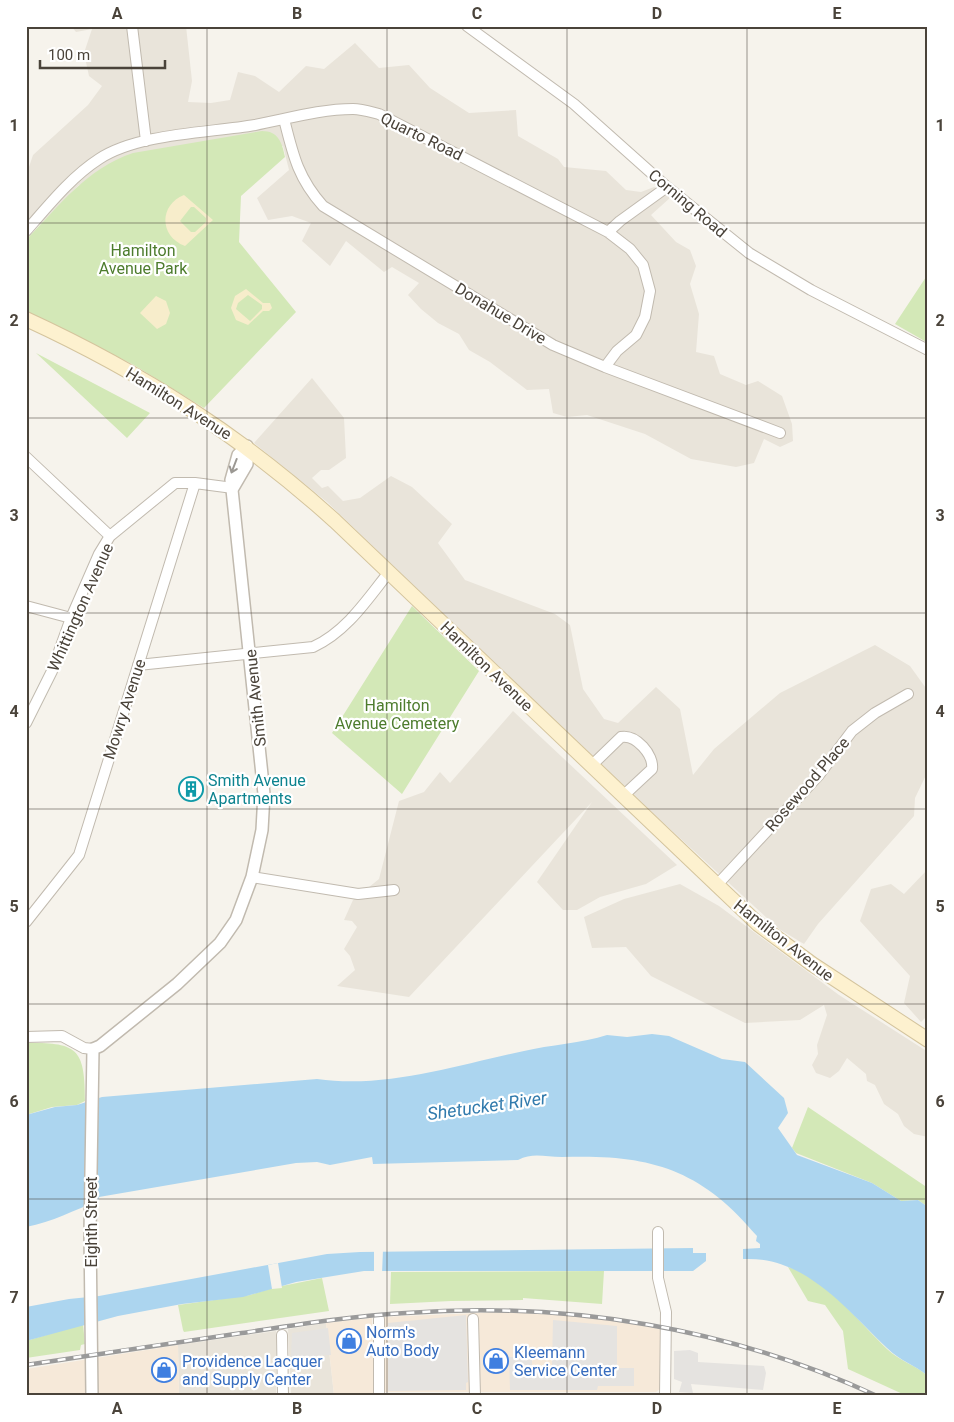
<svg xmlns="http://www.w3.org/2000/svg" width="954" height="1422" font-family="Roboto,sans-serif">
	<rect width="100%" height="100%" fill="#f6f3ec"/>
	<path fill="#e9e4da" d="M71 26H186L192 81 188 102 211 103 230 100 238 72 255 76 279 92 306 66 324 69 355 43 379 68 409 65 430 88 469 113 516 110 518 136 558 159 564 167 606 171 626 190 641 192 654 187 671 197 651 215 676 242 690 250 696 266 690 284 699 314 696 352 714 356 720 374 746 385 758 381 782 396 792 424 793 441 780 447 764 439 754 463 736 467 691 459 645 434 587 415 567 417 553 413 549 389 527 390 490 362 469 350 459 334 438 323 421 309 408 295 419 283 392 267 384 272 346 241 330 266 302 241 311 223 292 216 268 220 257 198 289 170 283 146 79 185 40 225 27 222 26 166 29 167 33 155 88 105 102 86 89 76 84 53 92 29 76 32Z
		M312 378 344 418 346 458 329 470H321L312 478 322 488 328 486 343 501 360 498 391 476 412 487 452 524 438 543 465 580 555 614 570 625 583 689 604 719 618 723 656 687 680 709 693 775 714 749 780 693 875 645 910 666 928 691V771L915 798 914 816 818 924 804 944 779 929 596 761 327 502 254 443Z
		M513 711 677 865 646 884 600 897 577 910H563L537 882 592 802 409 997 337 986 355 970 350 956 344 949 357 927 352 921 344 920 353 900 379 879 399 801 424 792 440 772 450 783Z
		M928 869V1015L921 1022 904 1003 910 976 860 921 871 889 891 884 904 894Z
		M680 884 719 906 839 995 928 1052V1137L914 1134 904 1126 898 1114 884 1104 875 1085 867 1081 866 1074 847 1058 839 1071 830 1078 816 1073 812 1065 818 1054 817 1045 827 1015 824 1005 800 1020 745 1023 651 976 626 947 592 948 584 917 624 899Z
		M326 1323 334 1395H291L288 1329Z
		M276 1331V1393L179 1394 178 1345Z"/>
	<path fill="#f6e9d9" d="M501 1312 586 1316 660 1329V1389L656 1392H385L382 1317Z
		M372 1318 374 1393 334 1395 326 1323Z
		M178 1345 179 1394 26 1396V1369Z"/>
	<path fill="#d3e8b7" d="M262 131C278 131 282 142 285 157L241 196 239 242 296 312 204 408 134 365 26 312V240C59 206 87 168 133 153Z
		M928 274V343L895 324Z
		M36 353 150 413 127 438Z
		M412 606 479 671 402 794 332 733Z
		M26 1043C78 1042 85 1049 85 1101L77 1105 52 1107 26 1115Z
		M808 1107 928 1188V1207L918 1200 901 1201 872 1183 796 1153 792 1148Z
		M788 1267C822 1275 861 1324 887 1349 900 1361 915 1365 928 1376V1396H907L848 1369 843 1331 825 1305 808 1301Z
		M604 1271 602 1304 523 1298V1300L451 1301 390 1304 391 1272Z
		M322 1278 329 1311 184 1332 183 1330 178 1305 250 1295 272 1288Z
		M83 1324 85 1344 81 1345 80 1350 26 1358V1341Z"/>
	<path fill="#f7edcb" fill-rule="evenodd" d="M184 195 213 220 185 246C159 236 159 205 184 195ZM191 207H194L206 218V222L195 232H191L180 221Z
		M246 289 263 303H270L272 308 269 311H263L248 325 236 320 231 308 235 296ZM248 295 262 305V309L250 321 236 309 238 303Z
		M156 296 166 301 170 313 166 324 157 329 140 313Z"/>
	<path fill="#e5e3e0" d="M466 1315 468 1382 466 1383V1390L388 1391V1323Z
		M553 1320 617 1326V1368H634V1386H598L597 1390H510L509 1357H532V1366H552Z
		M328 1328 331 1355 291 1357 292 1333Z
		M690 1350 698 1353V1362L764 1366 766 1373 763 1390 691 1384 693 1393 679 1392 682 1382 674 1379V1351Z"/>
	<path fill="#acd5ef" d="M652 1034 669 1036 722 1059 745 1062 784 1098 788 1113 778 1128 797 1155 872 1183 901 1201 918 1200 928 1207V1376C915 1365 900 1361 887 1348 845 1308 805 1256 743 1259V1249L760 1248V1244L756 1241 757 1236C700 1168 649 1154 562 1157 545 1157 533 1152 518 1160L373 1164 372 1157 330 1165 317 1162 296 1163 99 1197 98 1201C74 1210 53 1222 26 1227V1115L55 1107 77 1105 102 1097 317 1079C386 1089 457 1065 524 1051 549 1045 583 1043 607 1035L627 1037Z
		M693 1248V1253H706V1261L693 1271H364L296 1282 243 1297 182 1304 118 1316 26 1341V1307L69 1299 99 1296 327 1254 360 1252Z"/>
	<path fill="#f6f3ec" d="M374 1250H383L382 1274H374Z
		M278 1263 282 1288 272 1289 268 1265Z"/>
	<g fill="none" stroke-linecap="round" stroke-linejoin="round">
		<defs>
			<path id="minor" d="M132 26 146 141
				M467 26 574 104 667 187 749 253 811 290 928 350
				M284 119C293 155 298 178 323 206L553 345 605 367 780 433
				M26 231C48 206 71 177 99 159 139 133 209 133 255 125 287 119 320 109 353 109 362 109 371 112 379 114L608 232 630 249 643 265 650 291 645 317 636 335 617 351 605 367
				M608 232 620 221 667 187
				M26 457 110 536
				M26 606 71 618
				M138 665 313 647C346 632 367 600 389 572
				M26 723 52 671 71 618 99 554 110 536 175 483H195L233 488
				M591 766 621 737C636 734 654 755 652 769L623 796
				M252 877 358 894 394 890
				M716 886 819 775 852 731 875 713 908 694
				M26 922 79 855 195 483
				M26 1037 62 1036 84 1048 93 1049
				M658 1232V1278L666 1312 665 1396
				M473 1319 475 1396
				M282 1335 283 1396
				M379 1396V1319"/>
			<path id="tertiary" d="M92 1396 90 1233 93 1049 100 1046 177 984 220 943 236 920 252 877 262 830 264 794 231 480 238 455 247 446V464L233 488"/>
			<path id="secondary" d="M26 319C143 373 240 435 335 521L758 924 812 964 928 1040"/>
		</defs>
		<use href="#minor" stroke="#c1baaf" stroke-width="12"/>
		<use href="#tertiary" stroke="#c1baaf" stroke-width="14"/>
		<use href="#secondary" stroke="#d4c49d" stroke-width="16"/>
		<use href="#minor" stroke="#fff" stroke-width="10"/>
		<use href="#tertiary" stroke="#fff" stroke-width="11"/>
		<use href="#secondary" stroke="#fdf1cf" stroke-width="14"/>
		<defs>
			<path id="rail" d="M26 1365C98 1354 170 1343 242 1333 296 1325 351 1316 406 1313 568 1301 730 1328 877 1396"/>
		</defs>
		<use href="#rail" stroke="#9a9a9a" stroke-width="4.5"/>
		<use href="#rail" stroke="#fff" stroke-width="2.5" stroke-dasharray="8" stroke-linecap="butt"/>
	</g>
	<defs><path id="oneway-shaft" d="M-6 0H5M1.5-3L5.5 0L1.5 3" fill="none" stroke-width="1.6" stroke-linecap="round" stroke-linejoin="round" transform="scale(1.25)"/></defs>
	<use stroke="#9b9893" href="#oneway-shaft" transform="translate(234 466) rotate(111)"/>
	<path fill="none" stroke="#4a433a" stroke-width="1" stroke-opacity="0.55" d="M207 26V1396M387 26V1396M567 26V1396M747 26V1396M26 223H928M26 418H928M26 613H928M26 809H928M26 1004H928M26 1199H928"/>
	<defs>
		<symbol id="building-ring" viewBox="-11 -11 22 22"><circle r="9.5" fill="#fff" stroke="#0f9aa8" stroke-width="1.5"/><path d="M-4-6H4V6H1V3H-1V6H-4ZM-2.5-4.3h1.7v1.8h-1.7ZM.8-4.3h1.7v1.8H.8ZM-2.5-1h1.7V.8h-1.7ZM.8-1h1.7V.8H.8Z" fill="#0f9aa8"/></symbol>
		<symbol id="shop-ring" viewBox="-11 -11 22 22"><circle r="9.5" fill="#fff" stroke="#3f7fe0" stroke-width="1.5"/><path d="M-5-2.5h2.3a2.7 3.5 0 0 1 5.4 0H5L5.5 6h-11ZM-1.5-2.5h3a1.5 2.3 0 0 0-3 0Z" fill="#3f7fe0"/></symbol>
	</defs>
	<g fill-rule="evenodd">
		<use href="#building-ring" x="177" y="775" width="28" height="28"/>
		<use href="#shop-ring" x="335" y="1327" width="28" height="28"/>
		<use href="#shop-ring" x="482" y="1347" width="28" height="28"/>
		<use href="#shop-ring" x="150" y="1356" width="28" height="28"/>
	</g>
	<g text-anchor="middle" stroke-width="4.5" stroke-linejoin="round" paint-order="stroke">
		<g font-size="16" fill="#4a433a" stroke="#fff">
			<text transform="translate(422 136) rotate(26)" y="6">Quarto Road</text>
			<text transform="translate(688 203) rotate(40)" y="6">Corning Road</text>
			<text transform="translate(501 313) rotate(31)" y="6">Donahue Drive</text>
			<text transform="translate(179 403) rotate(32)" y="6">Hamilton Avenue</text>
			<text transform="translate(80 607) rotate(-66)" y="6">Whittington Avenue</text>
			<text transform="translate(487 666) rotate(44)" y="6">Hamilton Avenue</text>
			<text transform="translate(255 698) rotate(-96)" y="6">Smith Avenue</text>
			<text transform="translate(124 709) rotate(-72)" y="6">Mowry Avenue</text>
			<text transform="translate(807 784) rotate(-49)" y="6">Rosewood Place</text>
			<text transform="translate(784 940) rotate(38)" y="6">Hamilton Avenue</text>
			<text transform="translate(91 1222) rotate(-90)" y="6">Eighth Street</text>
		</g>
		<g font-size="16" fill="#4d7c2d" stroke="#fff">
			<text x="143" y="256">Hamilton<tspan x="143" dy="18">Avenue Park</tspan></text>
			<text x="397" y="711">Hamilton<tspan x="397" dy="18">Avenue Cemetery</tspan></text>
		</g>
		<g font-size="16" fill="#0d838f" stroke="#fff" text-anchor="start">
			<text x="208" y="786">Smith Avenue<tspan x="208" dy="18">Apartments</tspan></text>
		</g>
		<g font-size="16" fill="#366cbe" stroke="#fff" text-anchor="start">
			<text x="366" y="1338">Norm's<tspan x="366" dy="18">Auto Body</tspan></text>
			<text x="514" y="1358">Kleemann<tspan x="514" dy="18">Service Center</tspan></text>
			<text x="182" y="1367">Providence Lacquer<tspan x="182" dy="18">and Supply Center</tspan></text>
		</g>
		<g font-size="18" font-style="italic" fill="#327bad" stroke="#fff">
			<text transform="translate(487 1106) rotate(-8)" y="6">Shetucket River</text>
		</g>
	</g>
	<rect width="954" height="1422" fill="none" stroke="#ffffff" stroke-width="55"/>
	<path d="M40 60v8h125v-8" fill="none" stroke="#4a433a" stroke-width="2.5"/>
	<text x="48" y="60" font-size="15" fill="#4a433a" stroke="#ffffff" stroke-width="4" paint-order="stroke">100 m</text>
	<rect x="28" y="28" width="898" height="1366" fill="none" stroke="#4a433a" stroke-width="2"/>
	<g font-size="16" text-anchor="middle" font-weight="bold" fill="#4a433a">
		<text x="117" y="19">A</text>
		<text x="297" y="19">B</text>
		<text x="477" y="19">C</text>
		<text x="657" y="19">D</text>
		<text x="837" y="19">E</text>
		<text x="14" y="131">1</text>
		<text x="940" y="131">1</text>
		<text x="14" y="326">2</text>
		<text x="940" y="326">2</text>
		<text x="14" y="521">3</text>
		<text x="940" y="521">3</text>
		<text x="14" y="717">4</text>
		<text x="940" y="717">4</text>
		<text x="14" y="912">5</text>
		<text x="940" y="912">5</text>
		<text x="14" y="1107">6</text>
		<text x="940" y="1107">6</text>
		<text x="14" y="1303">7</text>
		<text x="940" y="1303">7</text>
		<text x="117" y="1414">A</text>
		<text x="297" y="1414">B</text>
		<text x="477" y="1414">C</text>
		<text x="657" y="1414">D</text>
		<text x="837" y="1414">E</text>
	</g>
</svg>
